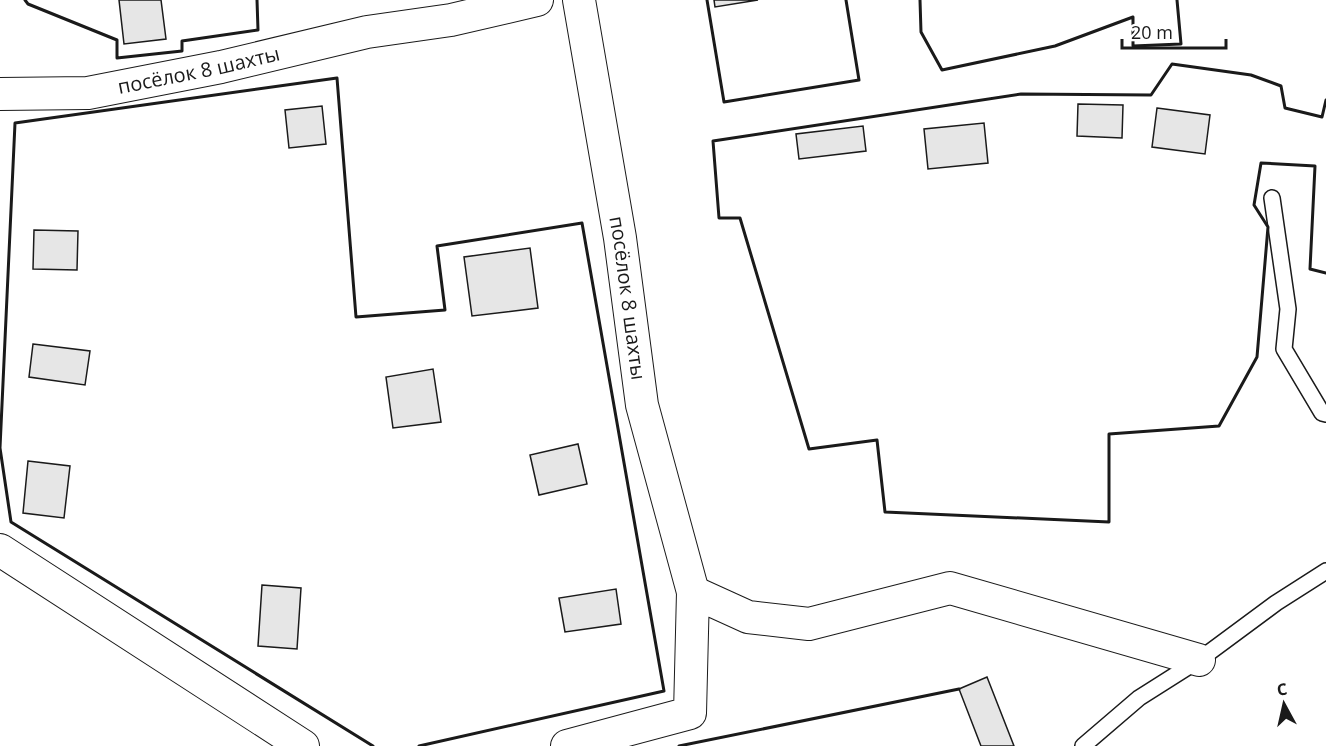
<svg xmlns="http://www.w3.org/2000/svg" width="1326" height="746" font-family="'Open Sans',sans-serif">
	<rect width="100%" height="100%" fill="#fff"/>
	<path fill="#e6e6e6" stroke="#1a1a1a" stroke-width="1.5" d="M119 0H161L166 39 124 44Z
		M714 0H758L715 7Z
		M1078 104 1123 105 1122 138 1077 136Z
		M322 106 326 144 289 148 285 110Z
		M1157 108 1210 115 1205 154 1152 147Z
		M984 123 988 163 928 169 924 129Z
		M863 126 866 151 799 159 796 134Z
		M34 230 78 231 77 270 33 269Z
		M530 248 538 308 472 316 464 257Z
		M33 344 90 351 85 385 29 377Z
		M433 369 441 422 393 428 386 377Z
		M578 444 587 484 539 495 530 455Z
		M28 461 70 466 64 518 23 513Z
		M262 585 301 588 297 649 258 646Z
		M616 589 621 624 565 632 559 598Z
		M987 677 1014 746H981L959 689Z"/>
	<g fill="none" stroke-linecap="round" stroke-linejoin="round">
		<defs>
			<path id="service" d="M1272 198 1288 309 1284 349 1322 413 1326 414
				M1083 746 1139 698 1199 660 1276 603 1326 571"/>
			<g id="minor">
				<path id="s1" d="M579 0 620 238 642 405 693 592"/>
				<path id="s2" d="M0 94 88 93 221 67 367 32 451 20 537 0"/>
				<path d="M0 550 303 746"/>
				<path d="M567 746 690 713 693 592 748 617 809 624 950 588 1199 660"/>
			</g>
		</defs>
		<use href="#service" stroke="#1a1a1a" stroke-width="18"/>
		<use href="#minor" stroke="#1a1a1a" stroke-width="34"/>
		<use href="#service" stroke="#fff" stroke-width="15"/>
		<use href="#minor" stroke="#fff" stroke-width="32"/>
		<path stroke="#1a1a1a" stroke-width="3" d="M25 0 28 4 117 40V58L182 51V41L258 30 257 0
			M707 0 724 102 859 80 846 0
			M920 0 921 32 942 70 1055 46 1133 17V46L1181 44 1177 0
			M1326 100 1322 117 1285 108 1281 86 1251 75 1172 64 1151 95 1021 94 713 141 719 218H740L809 449 877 440 885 512 1109 522V434L1219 426 1257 357 1268 227 1254 205 1261 163 1315 166 1310 269 1326 273
			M373 746 11 522 0 448 15 123 337 78 356 317 445 310 437 246 582 223 664 691 419 746
			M679 746 959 689"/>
	</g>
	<g text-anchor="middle" stroke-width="4.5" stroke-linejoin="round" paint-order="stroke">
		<g font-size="20" fill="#1a1a1a" stroke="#fff">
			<text dy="7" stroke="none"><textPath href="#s2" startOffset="201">посёлок 8 шахты</textPath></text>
			<text dy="7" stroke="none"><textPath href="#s1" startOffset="302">посёлок 8 шахты</textPath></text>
		</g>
	</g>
	<g transform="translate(1284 704) rotate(352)" stroke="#ffffff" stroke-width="4.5" paint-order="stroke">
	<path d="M0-4.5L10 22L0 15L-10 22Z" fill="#1a1a1a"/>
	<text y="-9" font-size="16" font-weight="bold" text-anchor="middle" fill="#1a1a1a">С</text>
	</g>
	<path d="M1122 39v9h104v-9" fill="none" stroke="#1a1a1a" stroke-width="3"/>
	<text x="1131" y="39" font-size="18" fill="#1a1a1a" stroke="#ffffff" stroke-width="4.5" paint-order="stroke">20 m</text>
</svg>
